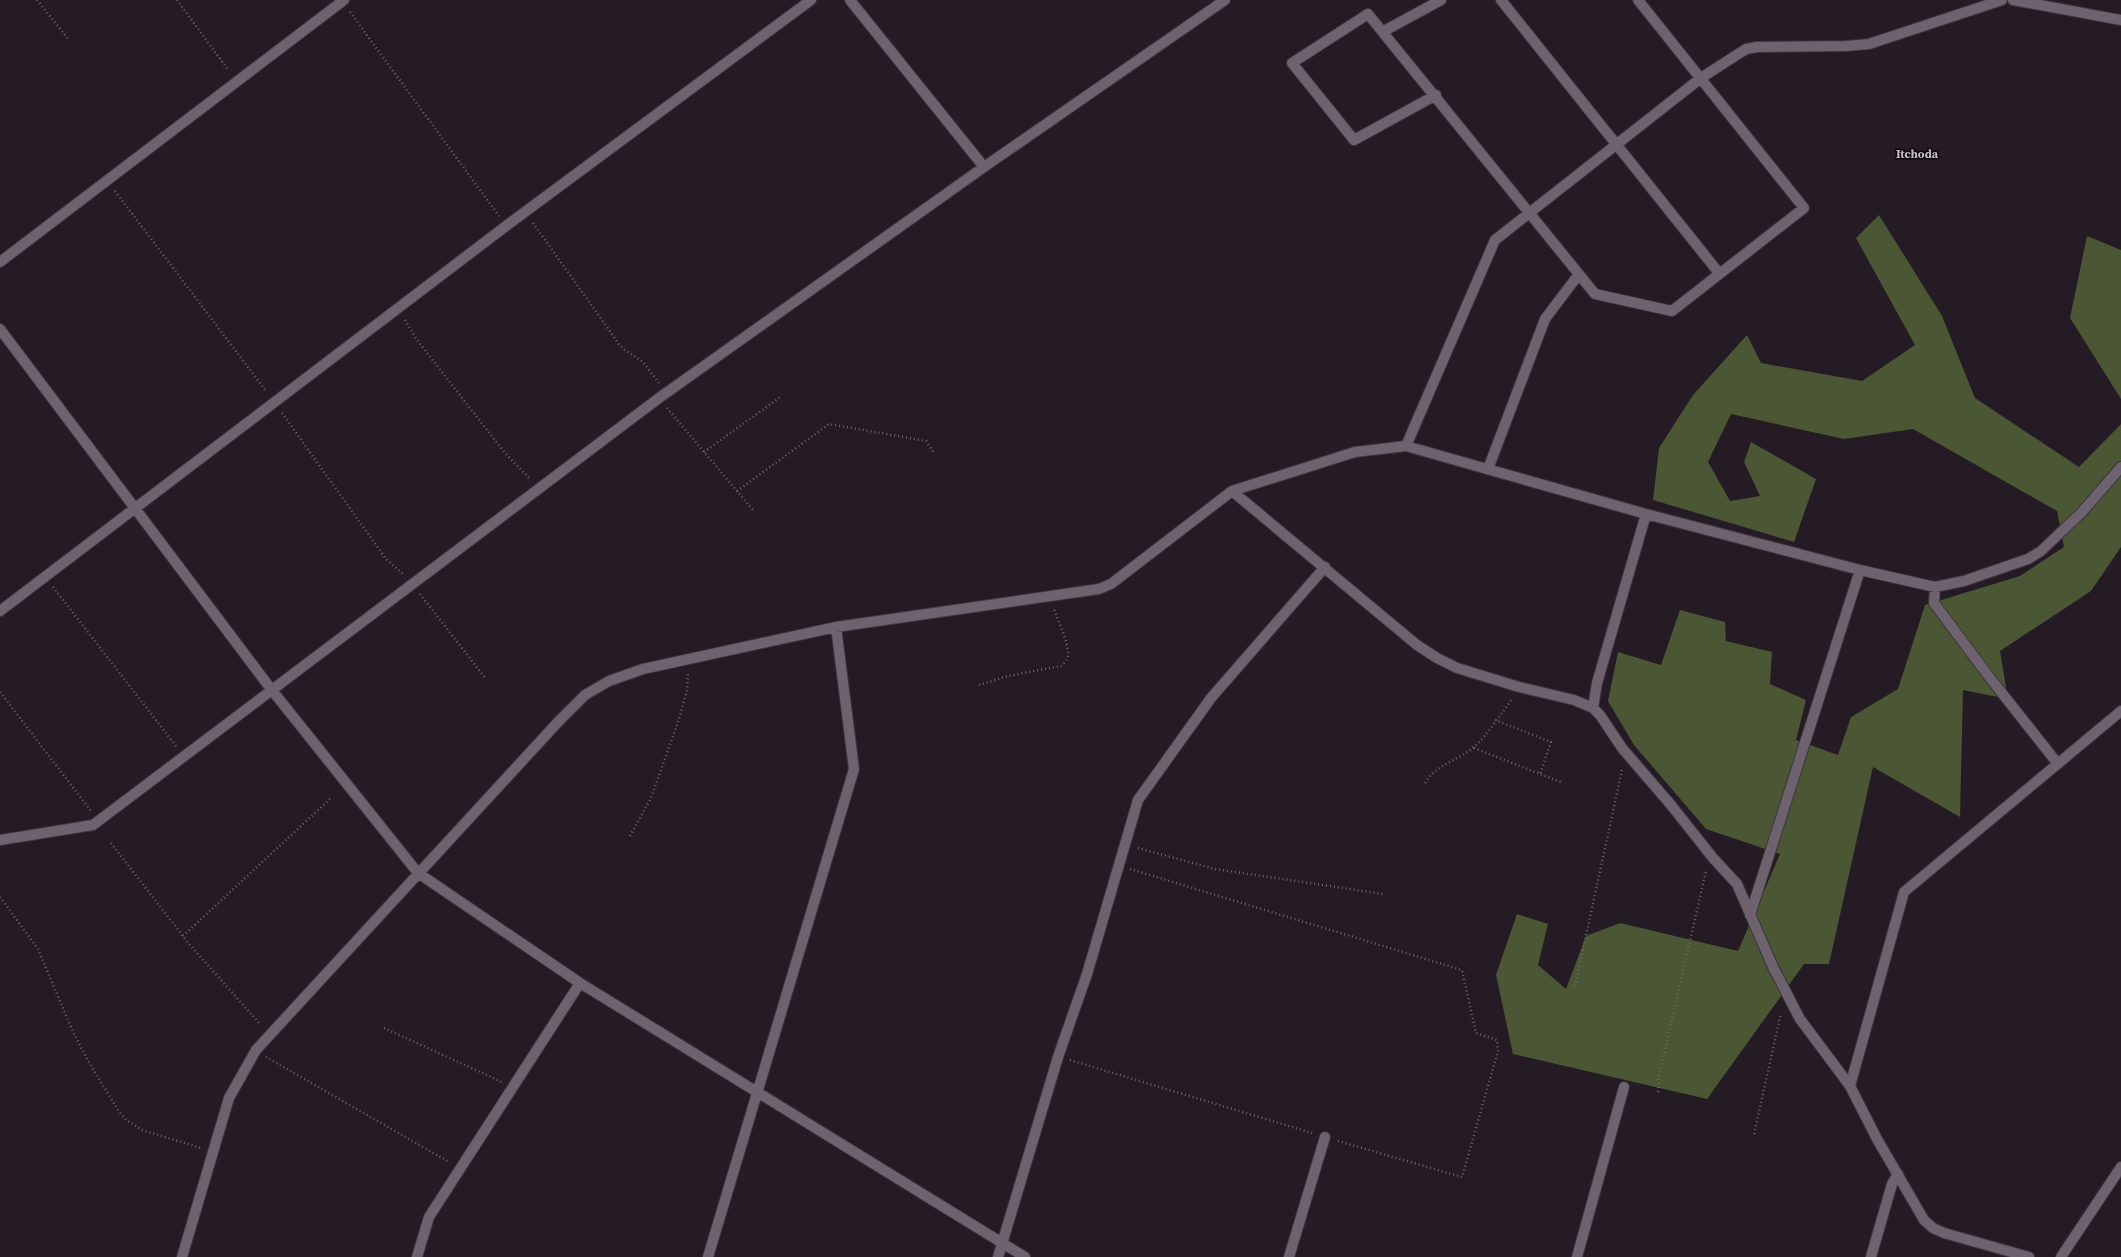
<svg xmlns="http://www.w3.org/2000/svg" width="2121" height="1257" font-family="'Source Serif 4',serif">
	<rect width="100%" height="100%" fill="#241b24"/>
	<path fill="#4b5634" d="M1879 215 1942 316 1975 398 2079 467 2121 424V547L2091 591 2000 651 2008 699 1963 690 1960 817 1873 767 1829 964H1804L1707 1099 1513 1054 1496 975 1517 914 1548 924 1538 965 1566 989 1586 936 1620 923 1738 951 1780 854 1706 829 1634 745 1608 701 1618 652 1661 665 1680 610 1725 622 1726 641 1772 652 1770 684 1806 700 1796 740 1838 755 1851 717 1898 689 1925 605 2020 576 2064 547 2057 511 1913 429 1844 439 1731 414 1708 462 1730 501 1760 496 1744 462 1751 442 1816 479 1794 542 1653 500 1659 448 1693 395 1747 335 1761 363 1862 381 1915 345 1856 238Z
		M2087 236 2121 250V399L2070 318Z"/>
	<g fill="none" stroke-linecap="round" stroke-linejoin="round">
		<defs>
			<path id="street" d="M850 0 984 167
				M1501 0 1719 273
				M2013 0 2121 20
				M1384 31 1441 0
				M1436 95 1354 140 1292 63 1368 14 1595 294 1672 311 1804 208 1638 0
				M0 262 344 0
				M0 329 271 689 418 873 580 983 1025 1257
				M1406 446 1495 240 1701 78 1746 49 1757 47 1846 46 1869 44 2002 0
				M1488 469 1545 319 1579 274
				M1232 491 1417 645 1437 658 1457 668 1519 687 1574 700 1593 708 1600 715 1622 748 1671 805 1713 858 1737 884 1773 967 1800 1019 1850 1086 1877 1139 1924 1220 1933 1228 1944 1233 2029 1257
				M1935 587 1934 603 1990 678 2058 764
				M0 611 506 226 811 0
				M1593 708 1597 683 1646 514
				M0 840 93 825 659 398 984 167 1225 0
				M1750 915 1860 570
				M1850 1086 1904 892 2121 711
				M182 1257 229 1098 256 1050 558 722 585 695 609 681 643 669 836 627 1099 589 1111 584 1232 491 1355 452 1406 446 1646 514 1860 570 1935 587 1964 581 2028 559 2041 551 2082 512 2121 467
				M417 1257 429 1217 580 983
				M708 1257 854 769 836 627
				M998 1257 1058 1057 1087 974 1138 800 1211 698 1325 567
				M1289 1257 1325 1137
				M1577 1257 1624 1087
				M1871 1257 1892 1184 1898 1174
				M2061 1257 2121 1167"/>
		</defs>
		<use href="#street" stroke="#3d363d" stroke-width="12"/>
		<path stroke="#6d656d" stroke-width="2.5" stroke-dasharray="1 3" stroke-linecap="butt" d="M37 0 69 40
			M177 0 229 71
			M350 12 499 216
			M115 191 266 391
			M533 223 619 344 625 350 643 362 659 383
			M405 320 417 340 505 453 530 479
			M667 408 753 510
			M282 413 386 559 404 575
			M704 452 782 396
			M737 491 829 424 926 441 934 453
			M53 587 176 746
			M420 594 486 679
			M979 685 1008 676 1061 666C1064 663 1068 660 1068 655 1069 644 1058 621 1054 609
			M0 692 91 811
			M1495 720 1551 742 1540 774
			M1474 748 1563 783
			M1425 783C1436 764 1458 761 1474 747 1484 739 1504 710 1512 699
			M630 836 651 798 678 722 687 691 688 672
			M111 843 189 944 261 1025
			M1138 848 1215 869 1383 894
			M1130 869 1462 970 1476 1033 1497 1040 1498 1051 1462 1177 1338 1141
			M0 897 38 949 73 1032 87 1059 118 1110 126 1120 142 1130 201 1148
			M183 936 331 798
			M1575 986 1622 770
			M384 1028 502 1082
			M266 1057 449 1162
			M1070 1060 1312 1133
			M1658 1092 1659 1076 1706 871
			M1754 1134 1781 1013"/>
		<use href="#street" stroke="#6d626d" stroke-width="10"/>
	</g>
	<g text-anchor="middle" stroke-width="3" stroke-linejoin="round" paint-order="stroke">
		<g font-size="12" font-weight="bold" fill="#c9bcc9" stroke="#0b070b">
			<text x="1917" y="158">Itchoda</text>
		</g>
	</g>
</svg>
